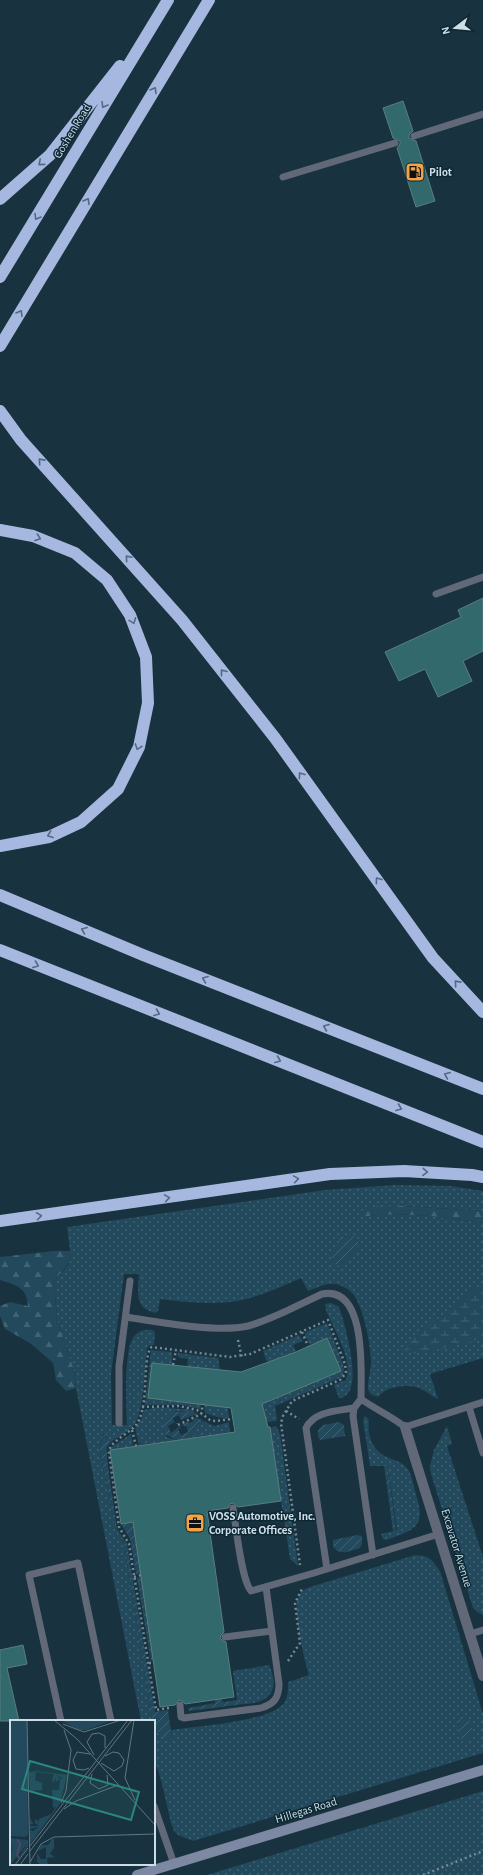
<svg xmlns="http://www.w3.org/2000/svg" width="483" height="1875" font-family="'Alegreya Sans',sans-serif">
	<defs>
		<pattern id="grass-dots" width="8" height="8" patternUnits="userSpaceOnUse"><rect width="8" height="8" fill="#22495c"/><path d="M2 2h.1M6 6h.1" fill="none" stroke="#416373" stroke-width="1.8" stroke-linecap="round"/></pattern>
		<pattern id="forest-firs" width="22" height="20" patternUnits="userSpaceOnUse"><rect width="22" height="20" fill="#22495c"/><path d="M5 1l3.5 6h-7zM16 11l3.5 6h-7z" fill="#416373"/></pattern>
		<pattern id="wetland-marsh" width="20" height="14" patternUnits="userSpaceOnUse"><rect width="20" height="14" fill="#22495c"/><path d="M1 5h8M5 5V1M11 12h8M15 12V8" fill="none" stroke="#416373"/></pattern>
		<pattern id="garden-furrows" width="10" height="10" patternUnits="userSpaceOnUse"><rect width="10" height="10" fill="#22495c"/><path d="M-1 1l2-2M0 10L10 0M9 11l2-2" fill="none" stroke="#416373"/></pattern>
	</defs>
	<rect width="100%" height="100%" fill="#18323f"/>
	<path fill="url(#grass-dots)" d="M396 1185 450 1186 483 1191V1211L402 1206 362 1217C402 1211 444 1217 483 1223V1358L430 1374 438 1399C431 1396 426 1391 419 1388 406 1384 387 1386 378 1397 374 1396 370 1394 368 1390 367 1385 371 1369 371 1362 371 1346 364 1311 355 1297 351 1290 342 1285 335 1284 326 1283 317 1288 308 1291L301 1278C281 1287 259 1297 237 1301 211 1305 185 1302 160 1299L158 1311 155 1313C134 1308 138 1292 139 1274H124L111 1374 112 1425H127C126 1407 124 1351 133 1338 137 1331 145 1329 152 1330L155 1332 154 1345H150L147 1348C145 1366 144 1410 135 1423 129 1432 119 1436 111 1442L106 1439V1434L104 1433 99 1447 115 1528 124 1544 152 1721H141L76 1388 74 1370 57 1320 54 1281 68 1265 71 1257 67 1227 325 1190Z
		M331 1303 339 1307C344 1321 367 1397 339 1398L334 1385 346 1380C353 1357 334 1331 326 1310L325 1304Z
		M327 1323 343 1364 344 1370 342 1377 275 1406 277 1418 276 1421 261 1422 258 1406 341 1371 327 1338 310 1345 305 1335 306 1332Z
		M299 1335 303 1341 293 1345 296 1352 269 1362 266 1360 263 1351Z
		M151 1350 172 1352V1365L152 1363 148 1398 201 1404 200 1409 182 1405H145Z
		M178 1353 218 1358 220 1370 187 1367 188 1359 178 1357Z
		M204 1404 228 1407 229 1418C220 1419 214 1416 205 1413Z
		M158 1407 192 1410 188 1412 176 1411 163 1431 167 1437 178 1440 139 1445 135 1428 141 1419 144 1410Z
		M365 1416 369 1420C367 1433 371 1447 383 1455 391 1460 400 1460 407 1468 412 1474 413 1484 415 1491 426 1526 418 1529 386 1540L383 1539 381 1534 397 1530 388 1466H370L363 1420Z
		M205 1422 215 1426 229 1422 230 1432 195 1437 193 1429 196 1424Z
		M276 1426 280 1434 298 1566 290 1559 270 1428Z
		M447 1426 452 1444 447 1446 483 1557V1615L477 1612 473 1608 431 1474 430 1466 434 1450Z
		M131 1434 133 1446 111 1450V1447Z
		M415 1555C430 1556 432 1559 440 1571L483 1714V1753L193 1841 178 1835 174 1831 171 1823 161 1780 154 1759V1728L157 1732 169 1740 172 1738 171 1730C196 1726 270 1722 284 1703 288 1698 288 1689 288 1682L309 1675C304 1659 295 1619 297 1603 297 1597 301 1591 307 1588Z
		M269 1665C280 1689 271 1703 244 1704L243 1699 237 1700 233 1671Z
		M483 1791V1875H207Z"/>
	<path fill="url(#forest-firs)" d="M402 1206 483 1211V1223C444 1217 402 1211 362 1217L361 1211 369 1207Z
		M54 1251H71C72 1265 61 1271 54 1281L57 1320 74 1370 76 1388 66 1391 56 1380 53 1363 30 1343 5 1329 0 1316V1306L10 1302 28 1306C27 1287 16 1285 0 1280V1257Z"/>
	<path fill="url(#wetland-marsh)" d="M483 1282V1339C467 1342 419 1357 406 1352V1346L414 1338Z"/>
	<path fill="url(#garden-furrows)" d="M348 1234 357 1238 359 1245 345 1264 338 1266 333 1263 331 1255 341 1238Z
		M192 1410 197 1414 181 1420 179 1415 173 1418 175 1423H178L176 1424 175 1422 168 1426 171 1433 180 1426 181 1428 178 1429 181 1435 188 1432 186 1426H183L182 1424 188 1422 189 1423 194 1421 193 1419 198 1418 205 1422 196 1424 193 1429 195 1437 178 1440 164 1434 162 1427C164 1423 166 1418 169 1415 176 1408 185 1415 192 1410Z
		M339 1422 344 1425 345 1436 320 1440 318 1437V1430L323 1425Z
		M105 1432 106 1439 111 1442 107 1447V1459L117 1529 127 1544 155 1712 168 1710 172 1738 170 1740C160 1738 154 1731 154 1721H152L124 1544 115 1528 99 1447Z
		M384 1465 388 1466 396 1530 393 1531Z
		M181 1516 141 1573 136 1574 130 1539 121 1524Z
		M357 1535 362 1536V1544L360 1548C350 1551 339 1557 333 1546V1540Z
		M141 1577 154 1661H151L137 1578Z
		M222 1699 223 1702 243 1699 244 1704 189 1711 188 1708 215 1703V1700Z
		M462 1718 468 1719 473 1731 471 1737 466 1740 460 1738 457 1722Z"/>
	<path fill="#31696c" stroke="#5a7e7f" d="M403 101 413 131 409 135V138L416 141 435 201 416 207 397 148 400 144V141L393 138 383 108Z
		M483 598V651L463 661 472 681 438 697 425 669 399 681 385 652 461 617 458 610Z
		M327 1338 341 1371 262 1404 268 1427H270L281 1501 238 1507 233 1503 230 1504 228 1508 207 1511 224 1632 221 1635 220 1638 223 1641 226 1642 234 1697 185 1704 182 1701 179 1700 175 1705 160 1707 133 1522 121 1524 110 1450 235 1432 231 1408 148 1398 152 1363 241 1372 296 1352Z
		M23 1645 27 1664 7 1668 19 1721H0V1650Z"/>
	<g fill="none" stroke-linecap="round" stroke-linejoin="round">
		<path stroke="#758994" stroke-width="2.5" stroke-dasharray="2 3" stroke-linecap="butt" d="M302 1332 308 1346
			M238 1340 242 1358
			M173 1365 176 1350
			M142 1407 179 1406 197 1410 210 1420 215 1421 233 1419
			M286 1411 299 1419
			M178 1425 201 1414 203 1404
			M132 1430 136 1446
			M134 1577 141 1575
			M288 1661 300 1643 295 1603 302 1589
			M149 1663H154
			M169 1708 156 1710 129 1544 119 1527 109 1452C109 1441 132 1433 138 1422 149 1400 142 1371 150 1348L152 1347 230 1357 250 1354 328 1320 345 1364 346 1373 340 1380 292 1401 283 1416 281 1423 300 1565
			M423 1875 483 1851"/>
		<path stroke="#616878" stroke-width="7" d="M414 136 483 114
			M283 177 395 143
			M436 594 483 577
			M126 1317C158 1322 217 1333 248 1326 274 1319 298 1305 322 1294 367 1285 361 1372 361 1399 375 1409 391 1416 405 1427L483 1402
			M361 1399 354 1408 353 1416 373 1555
			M469 1407 483 1453
			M119 1423V1366L130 1281
			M233 1508C236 1525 241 1579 251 1591L314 1573 439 1534
			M327 1569 306 1428C314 1411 337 1411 354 1408
			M470 1634 483 1630
			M225 1637 272 1631
			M180 1705 181 1717 184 1718 261 1708C274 1704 279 1698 279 1684L266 1587
			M61 1721 29 1575 78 1563 111 1721
			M154 1806 174 1864"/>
		<path stroke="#616878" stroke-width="10" d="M405 1427 483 1676"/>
		<path stroke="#7d89a2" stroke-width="10" d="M137 1875 483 1770"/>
		<path stroke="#a6b8df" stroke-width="12" d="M0 199 50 155 120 66
			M0 277 168 0
			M0 346 209 0
			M0 411 21 440 182 620 275 738 433 958 483 1012
			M0 530 33 536 75 553 107 580 130 615 146 657 148 703 139 747 118 789 81 822 49 837 0 846
			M0 895 143 955 483 1089
			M0 950 483 1142
			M0 1221 330 1174 404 1171 472 1175 483 1177"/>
	</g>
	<defs><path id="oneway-chevron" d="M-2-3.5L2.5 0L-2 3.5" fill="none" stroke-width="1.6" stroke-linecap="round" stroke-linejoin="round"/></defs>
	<g stroke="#526982">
		<use href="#oneway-chevron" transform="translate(154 90) rotate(-59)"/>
		<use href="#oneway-chevron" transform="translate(104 105) rotate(121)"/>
		<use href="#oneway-chevron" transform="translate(41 163) rotate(139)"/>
		<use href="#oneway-chevron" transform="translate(87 201) rotate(-59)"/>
		<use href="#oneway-chevron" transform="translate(37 217) rotate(121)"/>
		<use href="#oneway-chevron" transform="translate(20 313) rotate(-59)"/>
		<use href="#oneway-chevron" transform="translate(41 461) rotate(-132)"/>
		<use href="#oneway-chevron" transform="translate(38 538) rotate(20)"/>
		<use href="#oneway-chevron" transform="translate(128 558) rotate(-131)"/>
		<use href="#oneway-chevron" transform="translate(133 621) rotate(69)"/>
		<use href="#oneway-chevron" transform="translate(223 672) rotate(-128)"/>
		<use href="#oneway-chevron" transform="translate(138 747) rotate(110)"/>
		<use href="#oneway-chevron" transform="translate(301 775) rotate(-126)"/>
		<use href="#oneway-chevron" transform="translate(50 835) rotate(160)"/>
		<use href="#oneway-chevron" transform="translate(378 880) rotate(-126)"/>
		<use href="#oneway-chevron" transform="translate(84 930) rotate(-158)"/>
		<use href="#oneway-chevron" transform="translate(36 965) rotate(22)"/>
		<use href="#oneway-chevron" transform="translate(205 979) rotate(-158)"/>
		<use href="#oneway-chevron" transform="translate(457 983) rotate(-132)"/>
		<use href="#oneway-chevron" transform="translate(157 1013) rotate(22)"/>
		<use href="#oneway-chevron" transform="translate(326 1027) rotate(-158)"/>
		<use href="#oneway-chevron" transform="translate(278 1060) rotate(22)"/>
		<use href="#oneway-chevron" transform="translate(447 1075) rotate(-158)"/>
		<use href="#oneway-chevron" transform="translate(399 1108) rotate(22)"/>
		<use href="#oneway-chevron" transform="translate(425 1172) rotate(4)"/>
		<use href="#oneway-chevron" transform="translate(296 1179) rotate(-9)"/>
		<use href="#oneway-chevron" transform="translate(167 1198) rotate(-9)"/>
		<use href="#oneway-chevron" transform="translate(39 1216) rotate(-8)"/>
	</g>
	<defs>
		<symbol id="fuel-square" viewBox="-11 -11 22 22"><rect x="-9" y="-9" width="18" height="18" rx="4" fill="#f4a344" stroke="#0d2835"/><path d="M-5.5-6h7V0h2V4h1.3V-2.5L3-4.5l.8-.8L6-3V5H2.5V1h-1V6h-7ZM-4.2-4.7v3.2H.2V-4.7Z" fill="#111"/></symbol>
		<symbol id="office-square" viewBox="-11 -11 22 22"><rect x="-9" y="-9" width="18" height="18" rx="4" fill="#f4a344" stroke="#0d2835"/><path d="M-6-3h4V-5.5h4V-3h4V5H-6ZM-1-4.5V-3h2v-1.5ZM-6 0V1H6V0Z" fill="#111"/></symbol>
	</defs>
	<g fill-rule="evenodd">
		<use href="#fuel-square" x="404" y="161" width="22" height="22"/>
		<use href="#office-square" x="184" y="1512" width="22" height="22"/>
	</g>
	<g text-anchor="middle" stroke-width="3" stroke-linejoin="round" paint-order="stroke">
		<g font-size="12" fill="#cedee6" stroke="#0d2835">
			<text transform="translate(72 131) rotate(-59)" y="4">Goshen Road</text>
			<text transform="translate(457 1548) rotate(73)" y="4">Excavator Avenue</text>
			<text transform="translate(306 1810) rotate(-17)" y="4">Hillegas Road</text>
		</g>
		<g font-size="12" font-weight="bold" fill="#cedee6" stroke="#0d2835" text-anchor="start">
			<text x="429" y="176">Pilot</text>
			<text x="209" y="1520">VOSS Automotive, Inc.<tspan x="209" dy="14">Corporate Offices</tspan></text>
		</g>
	</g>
	<g transform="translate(10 1720)">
		<rect width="145" height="145" fill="#18323f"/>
		<path d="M0 0H17L18 115 15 117 0 116ZM27 51 57 55 50 84 20 124V110L23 111 28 107 20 109V106H29L24 103 20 105V97L22 102 25 103V99L29 101V99L41 94 46 87 43 88 42 70H49L50 59 53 58 45 55 50 58 46 62V57L44 62 42 61 44 54 26 52 25 60 32 63V70L20 71 19 52ZM0 118 18 120V126L4 145 17 124 13 127 12 121 7 119V133L0 136 2 130ZM42 119H44V128L40 134 45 137 37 138 38 145H31L27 142V133L31 139H36V127L28 131 31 125H38Z" fill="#22495c"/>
		<path d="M51 0H103L77 10H68ZM6 97 5 102 8 103 9 113 17 116H0V98ZM7 119 12 121 13 127 17 124 0 145 2 133H7Z" fill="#22495c"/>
		<path fill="none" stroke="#514669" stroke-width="2" d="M7 119 10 124 7 135 9 138"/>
		<path fill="none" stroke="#617782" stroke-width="1" d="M17 0 20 145M44 0 67 19 145 105M124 0 115 58 125 80M53 4 74 12 111 0M84 35 77 22 82 14 89 13 95 16V28M91 43 104 51 112 46 114 40 109 33 103 32 95 36M79 48 74 50 66 49 63 40 67 32 80 34M82 54 80 63 89 69 98 65 97 55M51 83 56 71 61 30 54 10M54 89 66 81 108 65M20 126 118 0M20 131 122 0M20 142 31 124 44 117 145 114M5 145 18 128M10 145 18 134"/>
		<path fill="#2c8680" fill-opacity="0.15" stroke="#2c8680" stroke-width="2" d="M20 41 129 72 121 100 12 69Z"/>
		<rect width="145" height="145" fill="none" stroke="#cedee6" stroke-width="2"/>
	</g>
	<g transform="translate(455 28) rotate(254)" stroke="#0d2835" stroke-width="3" paint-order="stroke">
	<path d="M0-3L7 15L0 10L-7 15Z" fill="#cedee6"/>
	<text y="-6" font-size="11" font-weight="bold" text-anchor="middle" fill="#cedee6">N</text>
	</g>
</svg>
